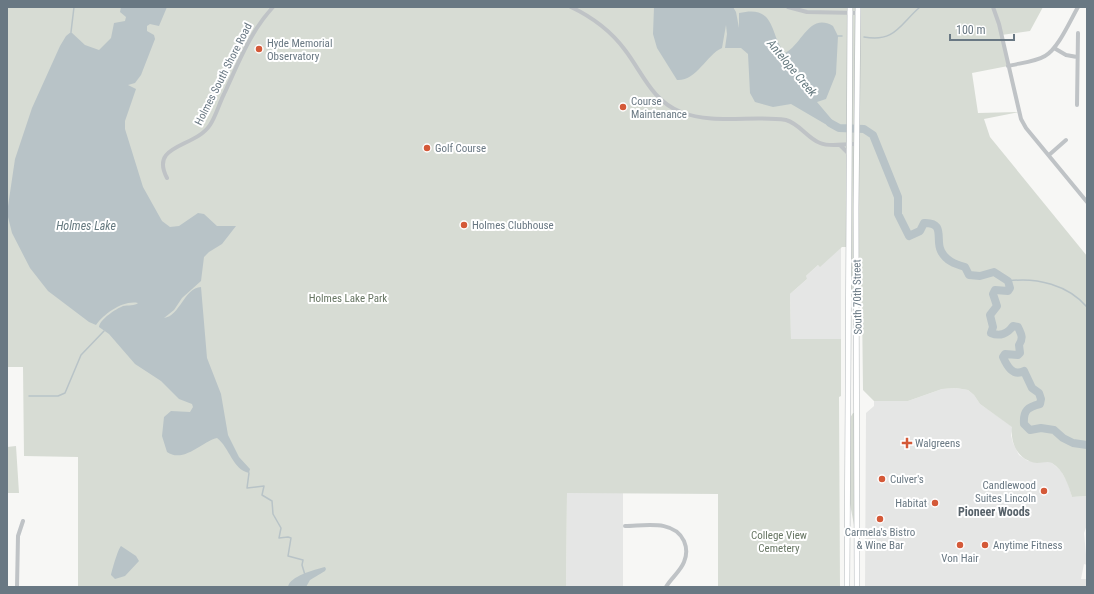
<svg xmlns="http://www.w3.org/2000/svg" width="1094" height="594" font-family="'Roboto Condensed',sans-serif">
	<rect width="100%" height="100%" fill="#f7f7f5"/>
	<path fill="#e5e6e5" d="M841 247V339H791L790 294 807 279 805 277 818 265 820 266Z
		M956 388 968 390 974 395 980 404 1013 427 1011 435 1013 443 1019 455 1028 461 1051 462 1061 471 1068 483 1072 497 1087 496V525L1084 533 1087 565 1084 564 1081 579H1087V587H865L866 413 874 406V401H908L942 389Z
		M567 493H623V587H566Z"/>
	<path fill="#d7dcd4" d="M7 7H1043L1030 31 1001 35 1008 66 972 73 978 113 1019 112 984 119 990 137 1087 256V496L1072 497C1068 484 1064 471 1052 463 1048 461 1042 463 1037 463 1019 461 1010 444 1012 427L980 404 974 395 968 390 956 388 942 389 908 401H874L863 390 862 304H858L854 247V283L851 301 850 247H842L820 267 818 265 806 276 807 279 790 294 791 339H841V396L839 397 840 587H718V494L570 493H567L566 587H78V457L24 456 23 367H7Z
		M853 413H854V525L850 504V418Z
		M16 446 19 493H7V447Z"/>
	<path fill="#b8c3c7" d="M121 7H167L159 26 150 24 147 26V31L154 35 155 39 141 75 135 83 128 85 136 89 125 121V129L143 187 162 221 170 227 179 226 198 213 204 214 217 226H236L222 244 209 252 204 257 201 281 182 298 174 310 164 318C180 316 184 288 201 287L207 358 221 394 228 435 239 457 250 469 249 473C232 469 230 448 217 438 204 440 184 464 167 452L162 436 164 417 171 411 190 412 193 407 192 404 179 399 161 381 135 364 109 334 99 327C100 319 116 309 123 306 128 305 135 306 138 303 123 300 105 313 96 325L89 322 48 291 30 268 12 233 7 213 15 159 32 108 60 46 66 36 71 32 85 45 99 50 111 38 114 23 125 21 126 17 120 12Z
		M654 7H733L736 12 739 28V13C777 4 769 35 785 53 802 45 809 12 833 26L838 36 836 74 826 99 817 102 839 128H832L791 104 773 107 755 102 750 93 748 54 741 48H725L727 34 726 25 722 48C706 55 697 81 677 80L657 48 653 34Z
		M121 546 136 556 139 561 125 576 115 579 111 575C112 570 118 549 121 546Z
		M325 567 326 569 325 571 310 580 306 587H288C290 576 314 570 325 567Z"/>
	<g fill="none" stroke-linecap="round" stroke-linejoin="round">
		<path stroke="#b8c3c7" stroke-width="1.5" d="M71 32 74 7
			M838 36H842
			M864 37C895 43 900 24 920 7
			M1008 281C1037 277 1068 285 1087 307
			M29 396H58L65 393 81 355 104 331
			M249 473 247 488 264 486 262 495 272 501 273 514 281 528 279 538 288 537 291 538 288 556 303 560 302 565 305 575"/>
		<path stroke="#b8c3c7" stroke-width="8" d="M830 123 839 128 864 129 873 135 898 197V214L909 236 920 231 924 223C946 222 935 240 941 251 946 261 955 264 965 267L969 275 980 276 994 272 1008 281 1010 288 1008 291 995 290 993 294 997 306 990 315 993 327 991 333C1000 337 1008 333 1013 326L1018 327C1021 334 1024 337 1019 345L1020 353 1018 355 1005 354 1003 357C1007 366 1013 377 1024 371L1032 388 1039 393 1041 399 1040 404C1028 407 1023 410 1024 424L1030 430 1041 428 1054 430 1063 438 1073 443 1087 445"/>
		<defs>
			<path id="major" d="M847 587 850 7
				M857 587 856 208 858 7"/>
		</defs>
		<use href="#major" stroke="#b2b7ba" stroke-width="6"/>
		<path stroke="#bfc3c6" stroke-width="4" d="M571 7C592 17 611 31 625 50 642 72 652 101 681 112 713 125 752 115 786 120 800 124 807 138 820 143 832 148 844 143 857 144
			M788 7 807 12 858 13
			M993 7 999 24 1021 119 1026 128 1087 202
			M1054 48 1066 55 1077 57
			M1008 66C1020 63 1035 62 1045 56 1058 49 1070 21 1078 7
			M1077 105 1078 33
			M840 145 848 153
			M1049 155 1066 140
			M167 178C149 144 195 148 210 125 216 116 219 104 224 94 238 64 250 32 273 7
			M625 526C644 526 674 519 684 541 687 548 687 555 684 562 680 572 671 578 666 587
			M17 587 18 536 23 521"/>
		<use href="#major" stroke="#fff" stroke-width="5"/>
	</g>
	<g fill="#d45938" stroke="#fff" stroke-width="1.5">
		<circle cx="259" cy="49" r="4"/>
		<circle cx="623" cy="107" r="4"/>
		<circle cx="427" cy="148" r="4"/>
		<circle cx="464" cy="225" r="4"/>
		<path d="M905 437h4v4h4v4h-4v4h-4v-4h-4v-4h4z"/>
		<circle cx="882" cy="479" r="4"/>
		<circle cx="1044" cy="491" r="4"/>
		<circle cx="935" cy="503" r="4"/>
		<circle cx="880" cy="519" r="4"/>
		<circle cx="960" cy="545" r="4"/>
		<circle cx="985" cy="545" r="4"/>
	</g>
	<g text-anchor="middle" stroke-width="4" stroke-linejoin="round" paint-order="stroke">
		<g font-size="11" fill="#697883" stroke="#fff" text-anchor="start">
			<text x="267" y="47">Hyde Memorial<tspan x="267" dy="13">Observatory</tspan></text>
			<text x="631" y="105">Course<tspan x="631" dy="13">Maintenance</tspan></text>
			<text x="435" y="152">Golf Course</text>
			<text x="472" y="229">Holmes Clubhouse</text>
			<text x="915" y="447">Walgreens</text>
			<text x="890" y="483">Culver's</text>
			<text x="1036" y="489" text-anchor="end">Candlewood<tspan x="1036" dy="13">Suites Lincoln</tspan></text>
			<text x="927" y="507" text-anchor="end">Habitat</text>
			<text x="880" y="536" text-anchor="middle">Carmela's Bistro<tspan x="880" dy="13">&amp; Wine Bar</tspan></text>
			<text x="993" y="549">Anytime Fitness</text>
			<text x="960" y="562" text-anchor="middle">Von Hair</text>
		</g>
		<g font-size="11" fill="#697883" stroke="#fff">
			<text transform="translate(223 74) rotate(-63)" y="4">Holmes South Shore Road</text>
			<text transform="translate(857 297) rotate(-91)" y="4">South 70th Street</text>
		</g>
		<g font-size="11" fill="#677663" stroke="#fff">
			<text x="348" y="302">Holmes Lake Park</text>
			<text x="779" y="539">College View<tspan x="779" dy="13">Cemetery</tspan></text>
		</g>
		<g font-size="12" font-style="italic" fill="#65797f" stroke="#fff">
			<text transform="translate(792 68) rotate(50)" y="4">Antelope Creek</text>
			<text x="86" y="230">Holmes Lake</text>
		</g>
		<g font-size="12" font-weight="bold" fill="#566169" stroke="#fff">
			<text x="994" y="516">Pioneer Woods</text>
		</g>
	</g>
	<rect width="1094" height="594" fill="none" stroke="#697883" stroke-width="16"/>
	<path d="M950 34v6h64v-6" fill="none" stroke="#697883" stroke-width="2"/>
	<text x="956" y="34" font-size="12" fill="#697883" stroke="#ffffff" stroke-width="3" paint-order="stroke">100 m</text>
</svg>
